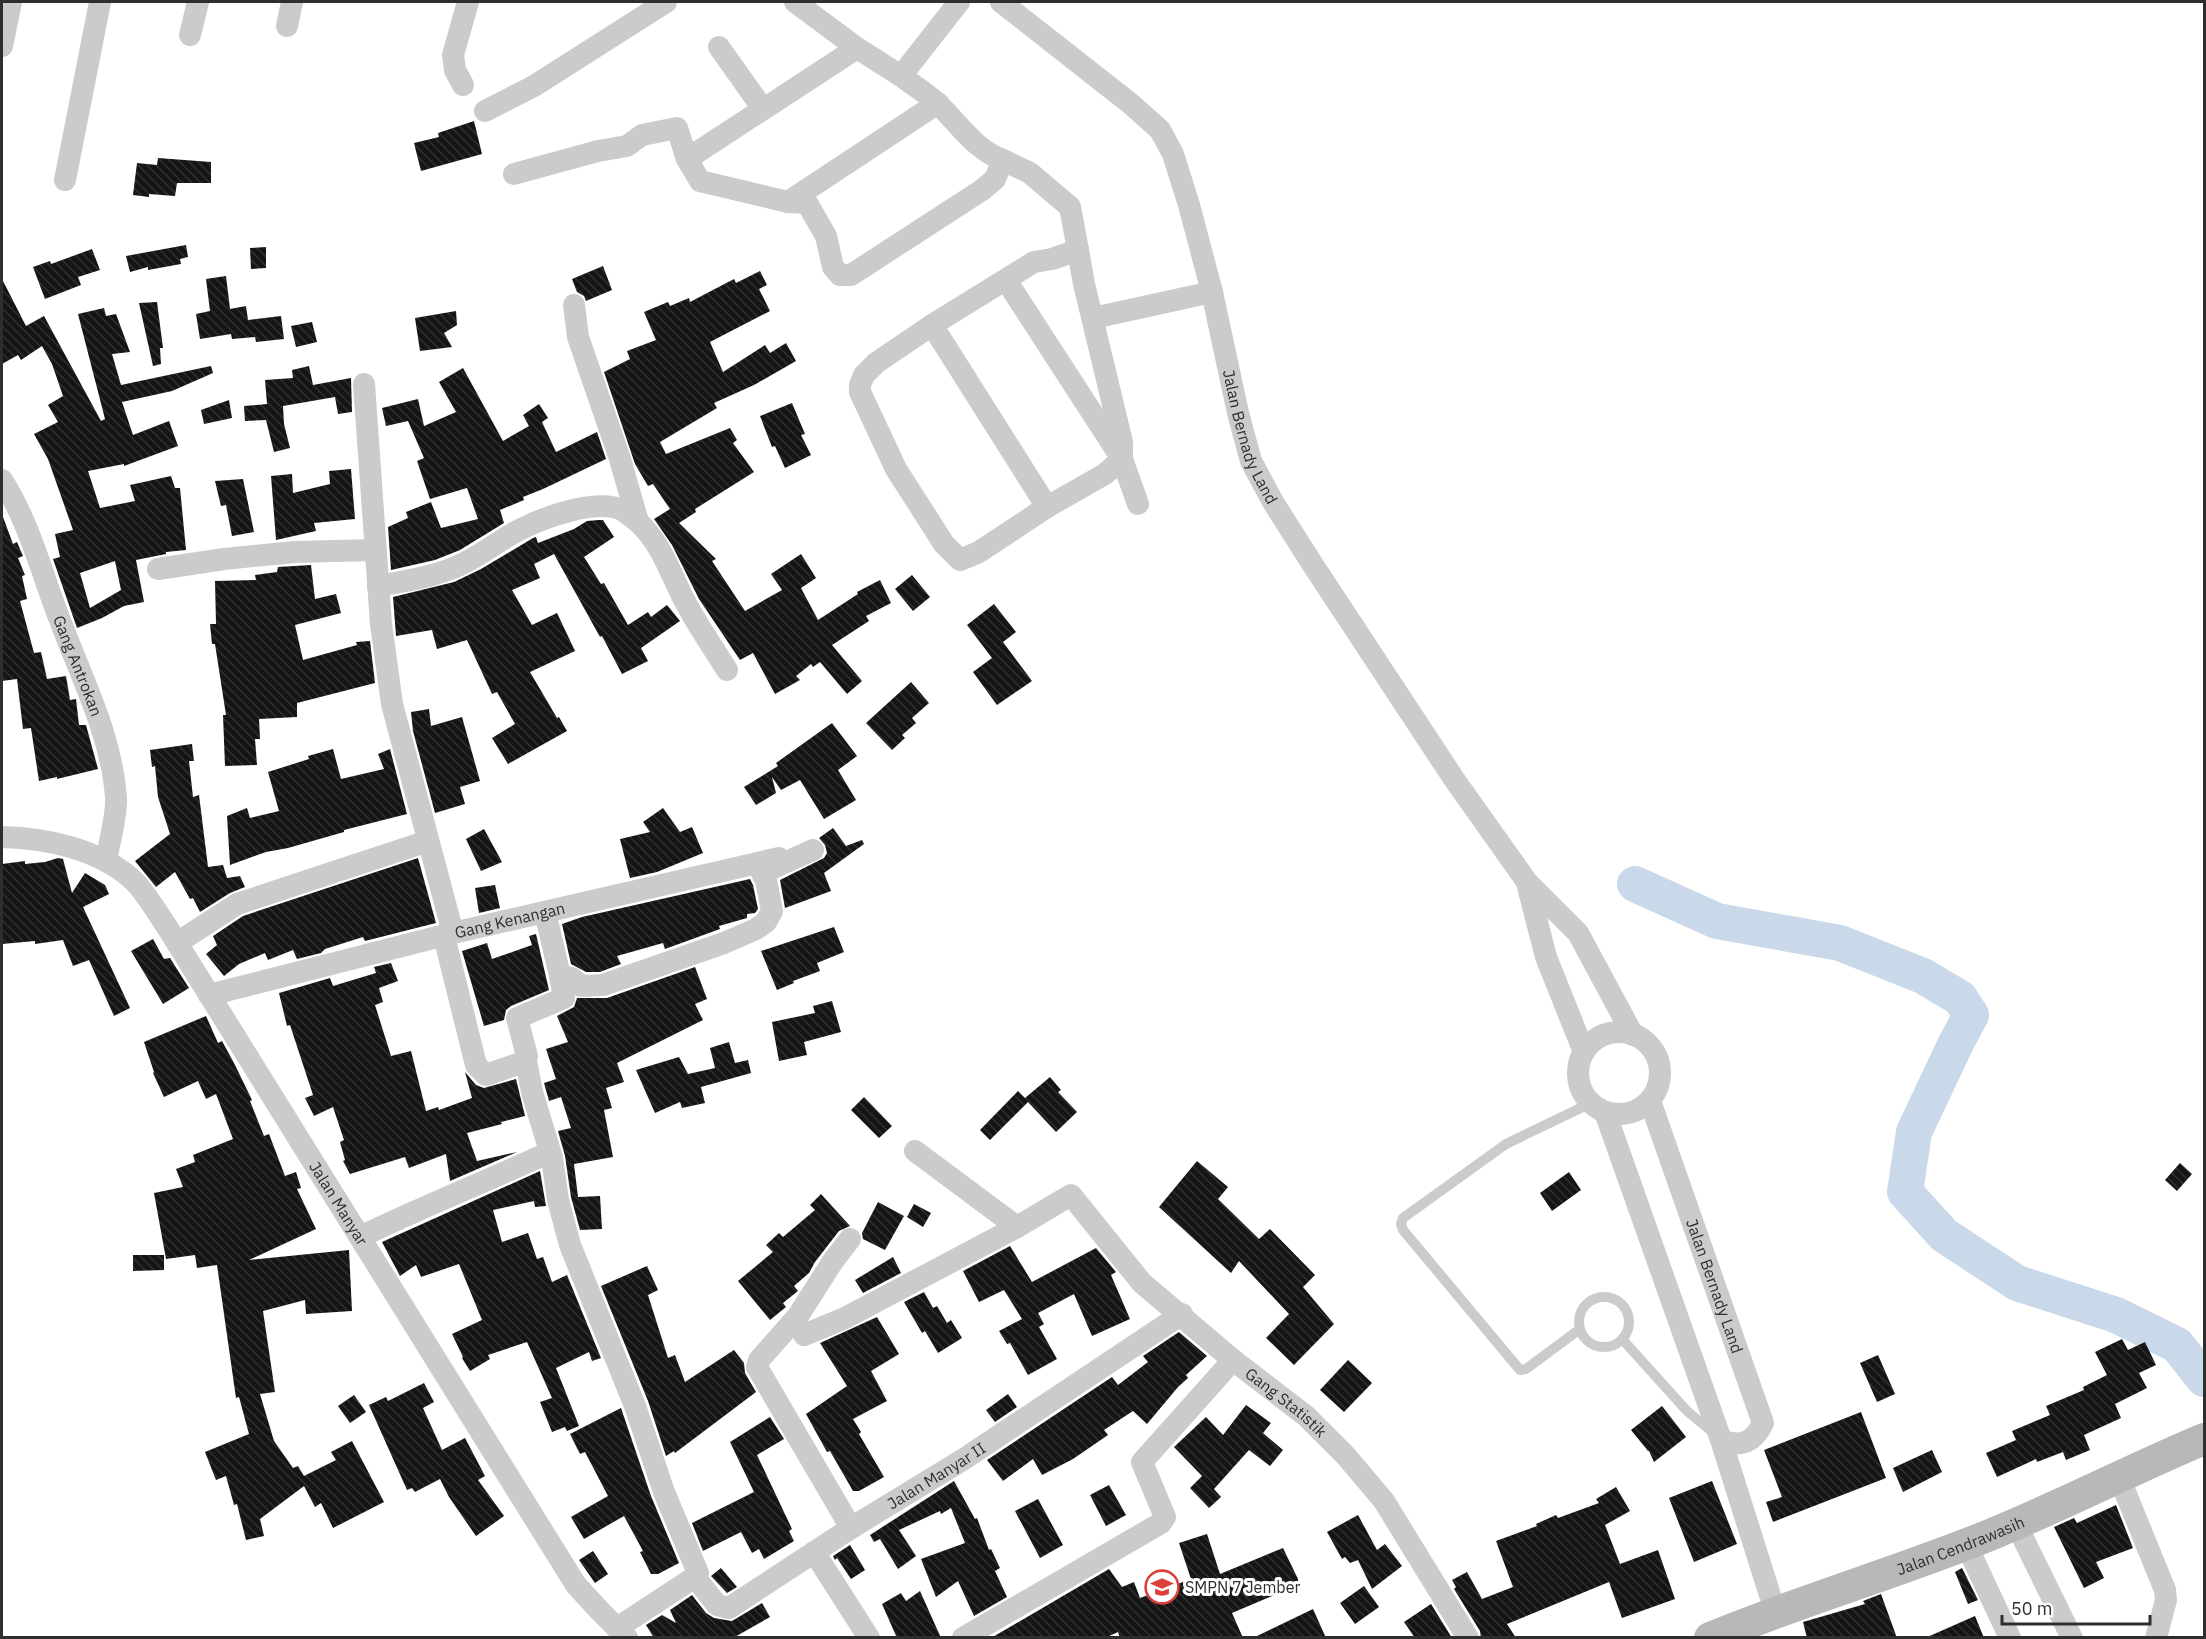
<svg xmlns="http://www.w3.org/2000/svg" width="2206" height="1639" font-family="'IBM Plex Sans',sans-serif">
	<defs>
		<pattern id="building-back-hatch" width="6" height="6" patternUnits="userSpaceOnUse" patternTransform="scale(1.5)"><rect width="6" height="6" fill="#151515"/><path d="M-1 5l2 2M0 0l6 6M5-1l2 2" fill="none" stroke="#2f2f2f"/></pattern>
	</defs>
	<rect width="100%" height="100%" fill="#fff"/>
	<g fill="none" stroke-linecap="round" stroke-linejoin="round">
		<path stroke="#c9d9e9" stroke-width="36" d="M1635 884 1717 921 1840 943 1923 976 1960 998 1971 1015 1956 1043 1914 1132 1905 1192 1944 1235 2017 1283 2116 1315 2177 1345 2204 1379"/>
	</g>
	<path fill="url(#building-back-hatch)" fill-rule="evenodd" d="M474 121 482 154 421 171 414 143 439 137 438 133Z
		M158 158 211 162V183H177L175 196 149 194V197L133 195 137 163 157 165Z
		M186 245 188 257 180 259 181 264 148 270V267L130 272 126 256Z
		M266 247V268L251 269 250 248Z
		M92 249 100 270 78 277 81 285 45 299 33 267 50 261 51 264Z
		M603 266 612 290 586 301 584 296 577 292 572 279Z
		M760 271 767 285 759 289 770 311 710 342 723 372 765 345 770 353 786 343 796 361 754 385 714 403 717 408 660 442 666 454 730 428 737 440 733 443 754 472 695 509 696 512 679 523 716 559 712 561 745 611 782 590 771 574 801 554 816 578 801 588 818 620 858 594 857 592 880 580 891 603 866 616 869 621 832 645 862 681 847 694 820 662 813 667 811 664 796 676 800 680 775 694 753 653 740 660 699 599 672 545 654 519 670 509 653 484 648 486 635 464 604 372 630 359 627 351 656 340 644 312 668 302 670 306 689 298 690 302 734 279 736 283Z
		M226 276 230 309 246 306 248 320 281 316 284 339 256 342 255 337 232 339 231 334 200 339 196 314 210 311 206 279Z
		M2 279 26 326 44 316 101 421 105 419 78 314 104 308 106 316 116 314 130 352 112 354 121 385 211 366 213 373 172 391 122 402 133 435 169 421 178 446 124 466V464L88 471 100 508 135 501 130 485 171 476 175 488H180L186 550 166 552V554L136 560 144 602 124 606 102 618 77 628 53 559 60 557 55 534 73 530 48 459 34 434 58 422 48 405 63 396 52 364 42 346 21 360 18 355 2 364ZM115 561 121 590 90 608 80 573Z
		M157 302 163 348H160L161 364 153 366 139 303Z
		M456 311 457 325 444 333 452 347 420 351 415 318Z
		M312 322 317 342 296 347 291 326Z
		M309 366 313 385 351 378 352 412 338 414 335 397 283 406 284 424 290 448 274 452 266 420 245 421 244 406 267 404 265 380 293 378 292 370Z
		M463 368 503 441 529 426 523 415 539 404 548 418 542 422 556 452 597 432 606 459 543 489 523 497 524 500 500 510 504 523 460 550 435 560 391 570 388 527 408 518 406 512 431 502 441 528 478 519 467 488 430 499 417 461 424 458 408 421 386 426 382 408 418 399 424 426 456 412 439 382Z
		M229 400 232 418 204 424 201 410Z
		M792 403 805 434 801 435 811 455 785 468 775 446 772 447 760 416Z
		M351 469 355 519 314 523 316 531 276 540 271 476 292 474 293 493 330 484 329 471Z
		M243 479 254 532 232 536 226 505 221 506 215 481Z
		M3 517 13 544 17 542 23 556 18 558 25 575 22 576 27 599 20 601 34 653 41 652 47 679 66 676 70 700 76 699 79 725H86L98 769 57 779V777L39 781 31 728 23 729 17 679 2 681V518Z
		M599 520H603L614 537 584 557 601 584 604 583 628 625 648 612 651 617 667 605 680 621 641 648 648 661 622 674 602 636 600 637 554 554 534 564 540 578 512 590 532 625 557 613 575 651 530 672 557 718 559 717 567 731 508 764 492 738 515 724 497 692 492 694 467 640 437 649 432 630 396 636 393 597 454 582 481 569 533 538 536 537 538 543 574 529 587 521Z
		M311 565 315 599 336 594 341 613 295 625 303 660 357 645 356 642 370 641 375 683 297 703V717L259 719 260 739H255L257 765 225 766 223 715H226L215 644H212L210 624H216L215 581 256 580 255 575 277 572 278 567Z
		M912 575 930 597 913 611 895 589Z
		M994 604 1016 632 1003 642 1032 681 997 705 973 672 992 658 967 625Z
		M911 682 929 703 912 718 916 723 902 735 905 738 892 750 866 723Z
		M429 709 431 726 462 717 480 781 460 787 465 804 435 813 413 731 411 712Z
		M832 723 857 756 838 770 856 800 824 819 800 780 781 790 772 777 776 793 756 805 744 787 778 766 776 763Z
		M192 744 194 761H189L193 797 199 795 208 867 223 865 227 878 240 876 245 887 230 893 200 912 193 898 190 899 175 872 156 887 135 861 170 834 158 797 155 766 152 767 150 750Z
		M333 749 341 779 384 769 378 754 390 749 407 814 344 830V832L288 848 266 852 230 865 227 816 247 808 250 818 279 811 268 772 309 759 308 756Z
		M663 808 680 832 692 827 703 853 657 872 630 878 620 839 650 832 643 822Z
		M833 828 846 846 862 840 864 844 824 873 831 891 785 908 780 880 824 858 827 853 825 845 819 838Z
		M484 829 502 862 481 871 466 839Z
		M58 858 63 859 72 893 85 873 105 885 109 894 83 907 130 1008 114 1016 89 960 73 966 63 940 35 944V941L2 944V864L25 861V864L45 862Z
		M418 858 436 923 365 941 363 937 325 949 321 953 297 959 293 950 268 960 265 953 239 964 224 976 206 954 217 945 213 936 243 916Z
		M750 879 753 885 758 909 755 913 747 914V918L719 926 720 929 665 949 663 943 617 956 621 964 600 972H586L571 964 562 924 582 917Z
		M495 885 500 908 479 913 475 888Z
		M834 927 844 952 817 963 820 971 793 981 794 983 777 990 761 951Z
		M536 934 549 990 511 1006 506 1010 504 1020 484 1026 462 951 487 943 492 959 532 945 529 936Z
		M153 939 164 959 170 958 189 988 163 1004 131 951Z
		M391 963 398 981 379 988 383 1002 375 1005 391 1056 411 1051 426 1111 438 1107 439 1110 472 1098 465 1072 476 1085 484 1088 516 1079 525 1116 501 1122 502 1124 467 1133 477 1161 517 1152 450 1181 446 1154 409 1168 405 1157 350 1174 343 1161 345 1160 340 1142 344 1140 333 1107 314 1116 305 1098 313 1095 290 1025 287 1026 279 993 330 978 333 986 376 973 374 967Z
		M695 967 707 999 695 1004 703 1020 617 1063 624 1082 606 1088 612 1108 604 1110 613 1157 574 1164 578 1197 600 1196 602 1229 580 1230 571 1197 565 1156 558 1131 571 1128 561 1097 549 1101 544 1083 556 1079 546 1049 568 1042 557 1016 574 1007 577 998H607Z
		M832 1001 841 1032 804 1042 807 1055 779 1061 772 1022 815 1013 813 1006Z
		M206 1016 218 1043 222 1041 234 1063 252 1100 250 1101 264 1136 269 1134 285 1176 296 1172 301 1188 297 1189 316 1229 249 1260 349 1250 352 1311 306 1314 305 1300 263 1311 275 1392 260 1394 274 1441 293 1468 298 1466 304 1476 336 1460 331 1452 352 1441 384 1502 333 1528 321 1503 315 1507 304 1486 260 1519 264 1536 246 1540 237 1504 234 1505 226 1476 216 1480 205 1452 249 1434 239 1397 236 1398 217 1265 197 1268 195 1255 166 1259 154 1193 183 1187 176 1169 195 1162 193 1155 233 1139 216 1094 206 1099 198 1081 164 1097 153 1073 154 1072 144 1042Z
		M729 1042 735 1063 748 1060 751 1073 701 1087 705 1103 682 1108 680 1102 655 1113 636 1070 679 1057 688 1074 715 1068 710 1048Z
		M1050 1077 1061 1090 1058 1092 1077 1112 1056 1132 1028 1102 990 1140 980 1130 1018 1091 1025 1098Z
		M864 1097 892 1126 879 1138 851 1110Z
		M1197 1161 1228 1187 1218 1199 1259 1239 1270 1229 1315 1275 1303 1287 1334 1324 1294 1365 1266 1338 1289 1314 1239 1261 1231 1273 1159 1207Z
		M2180 1163 2192 1174 2177 1191 2165 1180Z
		M540 1171 546 1206 535 1207 534 1201 493 1210 502 1242 528 1233 537 1259 543 1257 552 1282 567 1275 601 1358 592 1361 589 1352 556 1368 579 1426 567 1431 565 1427 552 1432 540 1402 552 1398 527 1342 488 1355 490 1359 470 1371 462 1358 463 1357 452 1334 482 1320 459 1264 421 1277 416 1265 400 1276 382 1242Z
		M1569 1172 1581 1190 1552 1211 1540 1193Z
		M821 1194 850 1226 839 1231 815 1262 809 1273 794 1286 798 1291 783 1303 786 1307 770 1320 738 1281 773 1252 766 1245 779 1233 783 1237 815 1210 810 1205Z
		M878 1202 904 1216 885 1250 863 1239 862 1233Z
		M914 1204 931 1213 923 1227 907 1217Z
		M1010 1246 1032 1282 1096 1248 1116 1272 1111 1275 1130 1319 1092 1336 1074 1294 1038 1313 1044 1324 1039 1327 1057 1359 1028 1375 1010 1343 1007 1344 999 1331 1022 1319 1004 1290 979 1302 963 1271Z
		M133 1255H164V1270L133 1271Z
		M893 1257 901 1273 863 1293 855 1280Z
		M647 1266 658 1290 648 1295 668 1358 675 1355 685 1382 734 1350 744 1363 745 1373 756 1392 675 1453 674 1451 666 1456 648 1401 601 1286Z
		M924 1292 933 1308 937 1306 947 1323 951 1320 962 1338 938 1353 925 1331 922 1333 904 1302Z
		M877 1317 899 1354 871 1371 887 1401 853 1419 861 1432 859 1434 884 1477 859 1491H853L830 1451 827 1452 806 1414 847 1386 820 1343Z
		M1179 1332 1207 1356 1186 1375 1188 1378 1178 1387 1147 1424 1133 1411 1104 1430 1108 1435 1073 1459 1042 1475 1033 1459 1003 1481 987 1460 1112 1377 1118 1385 1148 1362 1143 1356Z
		M2122 1339 2128 1350 2145 1342 2156 1365 2139 1373 2147 1388 2115 1404 2121 1418 2084 1435 2090 1450 2066 1460 2063 1452 2037 1462 2036 1459 1997 1477 1986 1453 2016 1440 2012 1431 2050 1415 2046 1406 2084 1390 2083 1387 2107 1375 2095 1352Z
		M1878 1355 1895 1394 1877 1402 1860 1363Z
		M1348 1360 1372 1383 1344 1412 1320 1390Z
		M424 1383 434 1402 423 1408 442 1450 465 1438 485 1476 478 1480 504 1516 476 1536 449 1497 440 1479 415 1492 412 1488 407 1490 369 1405 386 1397 388 1401Z
		M1008 1394 1017 1407 995 1422 986 1410Z
		M354 1395 366 1412 350 1423 338 1406Z
		M1246 1405 1271 1423 1263 1433 1283 1450 1270 1466 1249 1450 1214 1489 1221 1497 1209 1508 1190 1488 1202 1476 1174 1447 1206 1417 1223 1435Z
		M1662 1406 1686 1437 1654 1462 1649 1451H1648L1631 1430Z
		M621 1408 651 1496 679 1563 658 1574H651L640 1552 643 1551 624 1516 584 1539 571 1517 608 1496 585 1452 580 1454 570 1434Z
		M1861 1412 1886 1478 1773 1522 1766 1502 1782 1497 1764 1450Z
		M770 1417 784 1439 757 1455 792 1529 789 1531 794 1541 764 1559 759 1549 752 1553 741 1532 703 1551 692 1523 754 1492 730 1442Z
		M1932 1450 1942 1472 1903 1492 1893 1468Z
		M954 1481 975 1519 977 1518 989 1550 991 1549 1000 1568 995 1571 1007 1597 974 1616 958 1581 936 1597 921 1559 965 1543 951 1508 941 1514 940 1511 899 1530 916 1556 898 1569 880 1539 874 1542 870 1535Z
		M1712 1481 1737 1544 1694 1562 1669 1498Z
		M1109 1485 1126 1515 1106 1526 1090 1495Z
		M1616 1487 1630 1511 1605 1525 1620 1564 1658 1550 1675 1599 1622 1618 1609 1582 1507 1624 1516 1638H1481L1480 1631 1454 1589 1456 1587 1452 1580 1467 1572 1482 1599 1513 1587 1496 1541 1537 1526 1536 1524 1556 1515 1558 1518 1599 1503 1596 1499Z
		M1038 1499 1063 1545 1040 1558 1015 1511Z
		M2116 1505 2133 1548 2096 1562 2104 1578 2084 1588 2054 1527 2074 1518 2077 1523Z
		M1358 1515 1377 1550 1385 1544 1402 1566 1372 1589 1358 1560 1350 1563 1345 1557 1342 1559 1327 1532Z
		M1207 1534 1220 1574 1283 1548 1298 1579V1585L1232 1613 1243 1638H1120L1118 1632 1105 1638H991L1109 1569 1122 1587 1134 1582 1140 1598 1191 1579 1179 1543Z
		M850 1545 865 1570 851 1579 837 1558 835 1560 833 1556Z
		M593 1551 608 1574 595 1583 579 1560Z
		M721 1568 737 1587 727 1593 711 1576Z
		M1962 1568 1978 1600 1968 1604 1955 1572Z
		M1364 1586 1379 1607 1355 1624 1340 1603Z
		M920 1591 941 1638H897L882 1604 901 1593 906 1601Z
		M1881 1594 1897 1638H1807L1803 1622 1865 1604 1863 1601Z
		M692 1595 706 1613 714 1618 732 1621 762 1603 770 1617 733 1638H654L646 1625 662 1615 676 1623 670 1610Z
		M1431 1604 1452 1638H1415L1404 1622Z
		M1313 1609 1326 1638H1253Z
		M1975 1616 1984 1638H1925Z"/>
	<g fill="none" stroke-linecap="round" stroke-linejoin="round">
		<path stroke="#cbcbcb" stroke-width="10" d="M1579 1322a25 25 0 1 1 50 0a25 25 0 1 1-50 0Z
			M1580 1329 1526 1369 1520 1370 1403 1230 1401 1224 1403 1218 1506 1144 1591 1103
			M1622 1339 1687 1411 1716 1435"/>
		<g stroke="#cbcbcb" stroke-width="22">
			<path d="M795 2 857 48 901 76 959 2"/>
			<path id="s1" d="M1001 2 1131 104 1160 130 1173 154 1189 205 1212 292 1238 413 1251 461 1273 502 1311 562 1454 779 1527 882 1578 933 1633 1035"/>
			<path d="M287 26 292 2"/>
			<path d="M190 35 198 2"/>
			<path d="M2 46 11 2"/>
			<path d="M719 47 763 109"/>
			<path d="M463 85 455 70 453 55 468 2"/>
			<path d="M485 111 534 86 666 2"/>
			<path d="M687 159 857 48"/>
			<path d="M1003 160 1030 173 1070 207 1078 250"/>
			<path d="M514 174 598 151 627 146 642 135 677 128 687 159 700 181 788 202 807 203 826 236 833 267 840 275H851L982 190 995 179 1003 160C974 149 960 125 939 105 928 94 913 85 901 76"/>
			<path d="M65 180 100 2"/>
			<path d="M788 202 938 103"/>
			<path d="M1078 250 1084 284 1122 442V459L1105 474 1047 507 979 552 960 560 944 544 896 469 860 392V385L864 375 876 363 932 325 1034 262 1052 259Z"/>
			<path d="M1006 280 1122 459 1138 504"/>
			<path d="M574 305 578 337 620 459 638 522"/>
			<path d="M1093 318 1212 292"/>
			<path d="M932 325 1047 507"/>
			<path d="M364 384 381 624 392 704 453 933"/>
			<path id="s2" d="M2 480C31 525 43 579 63 628 84 683 112 738 116 798 117 816 109 843 106 861"/>
			<path d="M158 569 224 559 294 552 375 550"/>
			<path d="M378 586C405 581 433 577 458 566 481 556 499 540 521 529 545 517 597 498 622 510 627 513 633 518 637 521 663 544 672 579 688 607 700 629 714 649 727 670"/>
			<path id="s3" d="M2 837C46 838 99 849 133 880 147 894 158 914 169 930L576 1585 600 1611 627 1638"/>
			<path d="M1527 883 1546 957 1584 1052"/>
			<path d="M545 912 560 976"/>
			<path d="M444 936 476 1065 486 1075 526 1061"/>
			<path d="M177 943 237 904 428 841"/>
			<path id="s4" d="M209 995 453 933 779 858"/>
			<circle cx="1619" cy="1073" r="41"/>
			<path id="s5" d="M1650 1101 1763 1423C1754 1442 1741 1448 1721 1440"/>
			<path d="M1605 1112 1721 1440 1775 1611"/>
			<path d="M915 1151 1017 1227"/>
			<path d="M360 1237C422 1207 487 1181 550 1152"/>
			<path d="M850 1239 833 1261 798 1316 759 1360 757 1367 851 1528"/>
			<path id="s6" d="M804 1335 845 1318 1017 1227 1071 1195 1142 1283 1233 1360 1306 1416 1346 1456 1384 1501 1468 1638"/>
			<path d="M2119 1477 2165 1590 2166 1600 2156 1638"/>
			<path d="M2016 1524 2072 1638"/>
			<path d="M1966 1544 2010 1638"/>
			<path d="M814 1552 869 1638"/>
			<path id="s7" d="M695 1577 717 1605 729 1608 851 1528 964 1459 1182 1314"/>
			<path d="M617 1628 695 1577 698 1573 664 1492 635 1406 570 1245 558 1200 552 1158 532 1092 526 1061 527 1056 517 1018 564 998 560 976 572 978 581 986 603 985 724 943 756 929 766 922 772 911 766 880 762 873 813 850"/>
			<path d="M963 1638 1161 1523 1165 1517 1142 1462 1233 1360"/>
		</g>
		<path stroke="#b8b8b8" stroke-width="32" id="s8" d="M1710 1638C1795 1603 1882 1577 1967 1544 2048 1513 2125 1472 2204 1439"/>
	</g>
	<defs>
		<symbol id="school-ring" viewBox="-11 -11 22 22"><circle r="9.5" fill="#fff" stroke="#db4039" stroke-width="1.5"/><path d="M0-5L7-2L0 1L-7-2ZM-4 1L0 2.5L4 1V4Q0 6-4 4Z" fill="#db4039"/></symbol>
	</defs>
	<g fill-rule="evenodd">
		<use href="#school-ring" x="1143" y="1568" width="38" height="38"/>
	</g>
	<g text-anchor="middle" stroke-width="6" stroke-linejoin="round" paint-order="stroke">
		<g font-size="16" fill="#2e2e2e" stroke="#fff">
			<text dy="6" stroke="none"><textPath href="#s1" startOffset="525">Jalan Bernady Land</textPath></text>
			<text dy="6" stroke="none"><textPath href="#s2" startOffset="201">Gang Antrokan</textPath></text>
			<text dy="6" stroke="none"><textPath href="#s4" startOffset="310">Gang Kenangan</textPath></text>
			<text dy="6" stroke="none"><textPath href="#s3" startOffset="524">Jalan Manyar</textPath></text>
			<text dy="6" stroke="none"><textPath href="#s5" startOffset="196">Jalan Bernady Land</textPath></text>
			<text dy="6" stroke="none"><textPath href="#s6" startOffset="602">Gang Statistik</textPath></text>
			<text dy="6" stroke="none"><textPath href="#s7" startOffset="294">Jalan Manyar II</textPath></text>
			<text dy="6" stroke="none"><textPath href="#s8" startOffset="267">Jalan Cendrawasih</textPath></text>
		</g>
		<g font-size="16" fill="#2e2e2e" stroke="#fff" text-anchor="start">
			<text x="1185" y="1593">SMPN 7 Jember</text>
		</g>
	</g>
	<rect width="2206" height="1639" fill="none" stroke="#2e2e2e" stroke-width="6"/>
	<path d="M2002 1615v9h148v-9" fill="none" stroke="#2e2e2e" stroke-width="3"/>
	<text x="2011" y="1615" font-size="18" fill="#2e2e2e" stroke="#ffffff" stroke-width="4.5" paint-order="stroke">50 m</text>
</svg>
